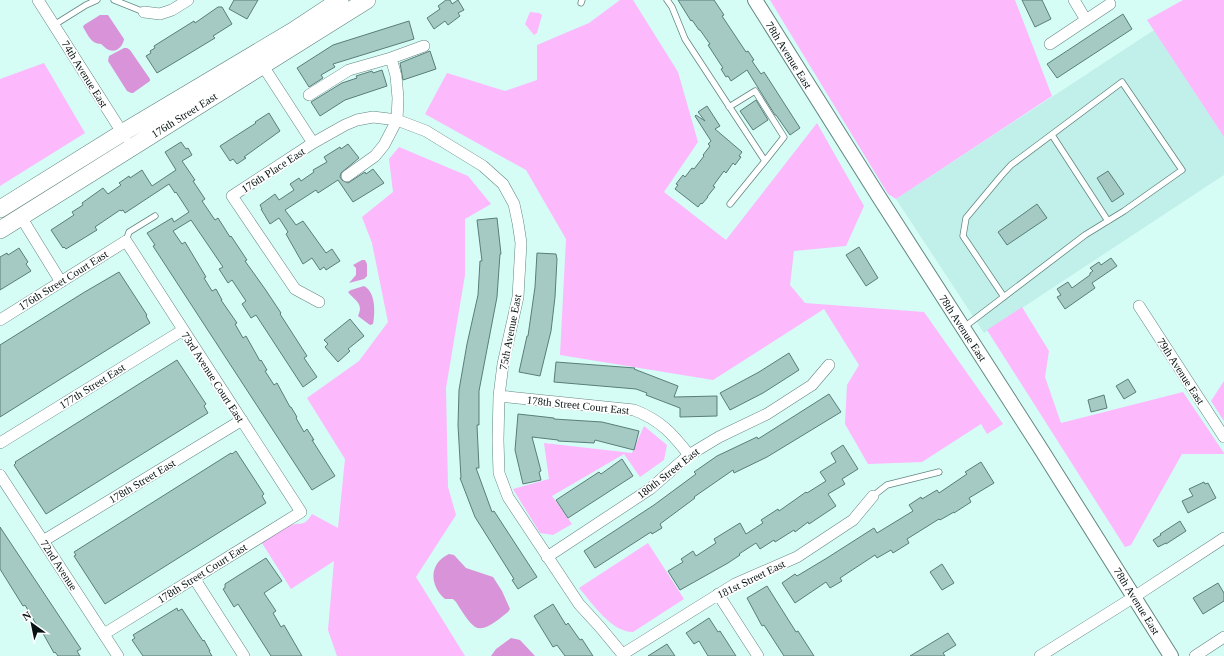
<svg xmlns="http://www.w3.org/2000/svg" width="1224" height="656" font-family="Georgia,serif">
	<rect width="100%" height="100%" fill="#d6fcf6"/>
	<path fill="#c0f0e9" d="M1154 30 1224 137V175L984 333 896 199Z"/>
	<path fill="#fcb9fc" d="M620 0H633L678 72 698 142 664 192 726 240 817 123 864 206 846 246 794 251 790 285 805 303 924 312 1003 424 987 434 981 424 922 462 868 464 845 424 847 385 859 365 824 309 713 380 560 355 566 239 526 170 425 114 447 73 505 91 537 80V45L589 23Z
		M770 0H1015L1052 96 896 199 888 194Z
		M1183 0H1224V137L1147 20Z
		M530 12 539 13 542 15 537 33 534 35 525 24Z
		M44 63 85 133 0 186V79Z
		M399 147 468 176 491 204 465 219V275L446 388 448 487 456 515 416 577 465 656H337L328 630 334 561 291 589 262 543C269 539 283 528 290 525 302 522 304 527 312 514L338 528 345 459 307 398 359 361 388 322 372 243 362 217 393 192 389 159Z
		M1022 307 1049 351 1045 377 1061 423 1183 392 1224 453V454H1182L1131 545 1125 547 987 330Z
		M1224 381V421L1211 401Z
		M644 426 667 445 664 460 640 477 624 454 552 496 572 524 553 535 540 533 513 489 549 479 544 443 632 453Z
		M648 543 684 599 633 632C611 632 593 604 579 588Z"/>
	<path fill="#d893d9" d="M100 15H108L124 39C123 46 117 53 109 50 106 49 104 46 101 44 91 44 88 35 83 27L84 25Z
		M124 48H127L130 50 150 79V81L133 93H131L127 91 108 61 109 56Z
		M362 260H365L367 264V276L364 279 349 283 356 275V268L353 265Z
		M364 286C376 292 375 313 373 324L370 325 358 316C364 303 355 301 348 292L351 290Z
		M449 554 454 555 466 568 493 577 502 591 510 609 508 612C477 637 476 633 456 602L453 599H445C429 585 429 563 449 554Z
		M511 638 520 640 535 656H491L496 649Z"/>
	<path fill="#a5cac4" stroke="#5a7d78" d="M234 0H258L247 19 229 9Z
		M446 0H450L452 4 458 0 464 10 458 13 460 16 448 25 445 21 434 29 427 18 440 9 438 6Z
		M678 0H714L724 15 722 16 746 52 748 51 754 60 752 61 761 74 764 72 800 128 790 135 776 115H775L747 70 731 81 728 76 726 77 721 69 723 68 708 45 710 44 700 30H699L692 20 691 21Z
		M1022 0H1042L1051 19 1035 27Z
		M218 7H222L232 24 213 36 215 38 157 73 146 56 151 53 150 51 155 48 154 46 194 21 195 23Z
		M1123 14 1132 29 1057 78 1047 64Z
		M409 21 414 39 333 64 335 67 321 75 323 78 309 87 297 68 333 45Z
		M430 51 436 69 403 80 400 63Z
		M382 70 387 86 345 100 320 116 311 102 342 83 357 78 356 76 372 71 373 73Z
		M756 100 768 120 753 130 740 111Z
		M707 106 720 126 715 129 742 152 739 156 741 157 735 165 733 163 726 173 724 171 713 186 715 187 707 197H708L702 204 701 203 698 207 675 189 678 185 676 184 683 175 685 177 692 168 694 169 704 156 703 155 710 146 708 144 711 141 695 116 696 115 705 121 698 112Z
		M269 113 280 131 244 157 246 158 237 164 233 159 230 161 220 146 256 123 255 122Z
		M181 142 186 149 188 148 192 155 182 161 195 180 193 181 205 199 202 201 215 220 218 218 230 237 231 236 247 260 245 261 265 289 281 313 280 314 307 356 304 358 317 377 303 387 256 315 251 318 242 304 246 301 232 280 228 283 219 269 223 267 191 220 173 231 182 244 185 242 206 277 204 278 212 291 216 289 222 300H221L237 323 235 324 243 338 246 336 260 361 261 360 267 370 265 371 274 385 277 383 290 407H291L297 417 296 418 304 432 307 429 314 440H312L335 476 312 490 153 246 155 245 147 233 172 218 174 222 189 212 176 192 175 193 169 184 125 213 123 210 121 211 120 210 95 227 97 230 66 249 64 247 63 248 51 230 74 215 72 212 83 205 82 203 103 188 108 194 121 185 119 183 129 176 130 178 142 170 152 186 176 170 165 152Z
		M348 144 359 158 341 173 340 177 342 180 348 183 365 172 366 174 373 169 384 183 353 202 338 180 318 193 316 190 285 210 296 225 303 221 326 253 332 249 340 261 326 270 324 267 320 270 312 258 303 264 286 234 288 232 279 218 270 224 261 209H262L260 205 275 194 279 200 294 190 290 184 299 178 301 181 314 172 313 170 327 162 324 157 340 147 341 149Z
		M1108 171 1124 194 1112 202 1097 178Z
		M1037 204 1047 218 1007 245 998 232Z
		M497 218 501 254H500L497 297 479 391V425H477L479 468H476L492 512 494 511 537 577 518 589 512 580 514 579 475 517 460 478H461L458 425 459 390 467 344 478 295 480 261H482L477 220Z
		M859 247 878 278 866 286 846 255Z
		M19 248 28 262 26 264 31 271 0 290V257L7 253 8 255Z
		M537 253 556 254 557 259 555 297 551 331 540 376 519 372 527 336H528L535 287Z
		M1111 258 1117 266 1092 283 1095 288 1065 309 1057 297 1061 295 1057 289 1068 282 1072 288 1090 275V273L1093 271 1090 268 1099 262 1101 265Z
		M119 272 147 315 146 316 150 323 0 417V345L83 293Z
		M350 319 364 336 348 349 350 351 338 362 325 347 328 344 324 340Z
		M789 353 799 370 763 393 730 410 720 393 759 372Z
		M177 360 206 404 204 406 208 413 46 514 14 465 16 463 15 462Z
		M556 362 635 368 634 369 678 386 674 397 717 396V416L680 417V408L646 395 647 393 636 389 554 382Z
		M1128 379 1136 392 1124 399 1116 386Z
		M829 394 841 412 767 457 734 473 733 470 694 497 695 498 660 524 662 528 652 534 651 532 595 568 584 551 654 505 696 474 694 472 717 456 757 437 758 439Z
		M1104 395 1107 408 1091 412 1088 400Z
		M518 414 554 418V419L602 422 639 431 634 450 595 440 594 443 558 441V440L532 437 541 471 539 472 541 480 523 484 515 450Z
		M843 445 858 469 842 479 845 484 828 494 836 506 809 524 808 522 795 532 794 530 775 542 774 540 760 549 756 543 739 554 740 555 728 563 680 590 668 571 683 562 681 559 693 551 696 556 716 543 714 539 740 523 746 534 763 523 761 520 778 509 779 511 806 492 807 493 826 481 820 472 836 462 831 453Z
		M236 451 264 494 262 496 266 503 105 604 74 556 76 555 74 552 231 453 232 454Z
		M622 459 633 476 568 518 556 500 599 472 601 474Z
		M981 462 994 483 969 498 971 502 954 513V512L940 520 939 519 907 539 909 543 893 553 891 550 877 558 875 555 840 578 842 581 830 588 826 582 795 603 782 583 795 574 797 576 827 558 874 528 877 533 913 511 909 505 921 497 922 499 937 490 939 493 967 474 965 472Z
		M1204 482 1205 484 1208 483 1216 498 1188 513 1182 501 1193 496 1189 489Z
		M1180 521 1186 531 1166 544V543L1158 547 1153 540 1161 535 1160 534Z
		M0 527 81 649 77 651 80 656H58L55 652 54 653 40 628 39 629 25 605 23 606 0 569Z
		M266 558 282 581 264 593 276 611 273 613 281 627 284 625 302 656H271L238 604 234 607 223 589 225 588V584Z
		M942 564 954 583 942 590 930 572Z
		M1218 583 1224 593V601L1203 614 1193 598Z
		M767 586 796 632 798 631 814 656H784L764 625 762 626 747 598Z
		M553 604 566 625 568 623 580 640 582 639 593 656H565L557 645 553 647 534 616Z
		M177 608 178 611 182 609 203 641 204 640 210 651H209L212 656H143L132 640 135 638 133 635Z
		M709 618 718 632 720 631 736 656H708L699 641 694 644 686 633Z
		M948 633 956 645 943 653 945 656H910Z
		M667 644 675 656H648Z"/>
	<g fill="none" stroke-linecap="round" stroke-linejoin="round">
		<defs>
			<path id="service" d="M114 0 144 12
				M667 0 672 7 685 39 765 161 730 204
				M581 3 582 0
				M54 25 86 5 97 0
				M729 107 755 91 784 137 765 161
				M1052 135 1108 221
				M126 241 129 232 155 216
				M963 328 1085 235 1124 211 1182 170 1122 82 1011 165 1001 176 966 218 963 236 1004 297
				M873 496 887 485 939 472"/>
			<path id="minor" d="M38 0 125 137
				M1074 0 1086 20
				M144 12 160 14 172 10 188 0
				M1050 44 1110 4
				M263 66 313 143
				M309 95 349 70 391 58 424 46
				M347 176 375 156 384 145 397 120 398 98 396 76 391 58
				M21 217 61 282
				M319 302 295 289 232 196 313 143 345 125 357 120 373 117 397 120 426 131 483 166 503 184 514 204 518 223 521 243 518 297 503 364 499 396 498 440 499 473 508 497 579 604 600 627 624 656
				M1139 306 1224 437
				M0 320 126 241 301 512 104 634
				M499 396 634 410C660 420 672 433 689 455
				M0 443 183 330
				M0 475 118 656
				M43 541 242 420
				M547 557 650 489 689 455 719 437 767 414 812 385 829 365
				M194 578 244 656
				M718 594 758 656
				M623 654 735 584 797 557 853 520 873 496
				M1040 656 1134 597 1224 538
				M1195 656 1224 637"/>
			<path id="tertiary" d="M755 0 879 197 1039 446 1171 656"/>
			<path id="primary" d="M0 209 122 133 293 31 340 0
				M0 230 367 0"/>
		</defs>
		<use href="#service" stroke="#638681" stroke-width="7"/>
		<use href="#minor" stroke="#638681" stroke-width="12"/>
		<use href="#tertiary" stroke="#638681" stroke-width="16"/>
		<use href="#primary" stroke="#638681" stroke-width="18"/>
		<use href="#service" stroke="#fff" stroke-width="5.5"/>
		<use href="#minor" stroke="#fff" stroke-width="11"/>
		<use href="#tertiary" stroke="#fff" stroke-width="14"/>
		<use href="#primary" stroke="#fff" stroke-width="17"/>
	</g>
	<g text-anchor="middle" stroke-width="3.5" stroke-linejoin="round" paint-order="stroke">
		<g font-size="11" fill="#061312" stroke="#fff">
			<text transform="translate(789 55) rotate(58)" y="4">78th Avenue East</text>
			<text transform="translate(85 74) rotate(58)" y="4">74th Avenue East</text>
			<text transform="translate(184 115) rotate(-32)" y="4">176th Street East</text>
			<text transform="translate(273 170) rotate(-33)" y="4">176th Place East</text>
			<text transform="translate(63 280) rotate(-32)" y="4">176th Street Court East</text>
			<text transform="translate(963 328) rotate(57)" y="4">78th Avenue East</text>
			<text transform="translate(510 332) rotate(-79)" y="4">75th Avenue East</text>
			<text transform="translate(1181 371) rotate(57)" y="4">79th Avenue East</text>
			<text transform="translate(213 377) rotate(57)" y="4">73rd Avenue Court East</text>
			<text transform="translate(92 386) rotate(-32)" y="4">177th Street East</text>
			<text transform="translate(578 405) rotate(6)" y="4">178th Street Court East</text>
			<text transform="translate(668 473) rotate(-38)" y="4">180th Street East</text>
			<text transform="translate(142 481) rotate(-31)" y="4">178th Street East</text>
			<text transform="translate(59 565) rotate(57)" y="4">72nd Avenue</text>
			<text transform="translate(202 573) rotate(-32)" y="4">178th Street Court East</text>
			<text transform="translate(751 579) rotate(-26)" y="4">181st Street East</text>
			<text transform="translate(1137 601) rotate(58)" y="4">78th Avenue East</text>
		</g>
	</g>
	<g transform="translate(32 624) rotate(327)" stroke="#ffffff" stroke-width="3" paint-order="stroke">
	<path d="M0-3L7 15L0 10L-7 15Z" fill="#061312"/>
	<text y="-6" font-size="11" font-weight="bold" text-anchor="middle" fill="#061312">N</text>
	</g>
</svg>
